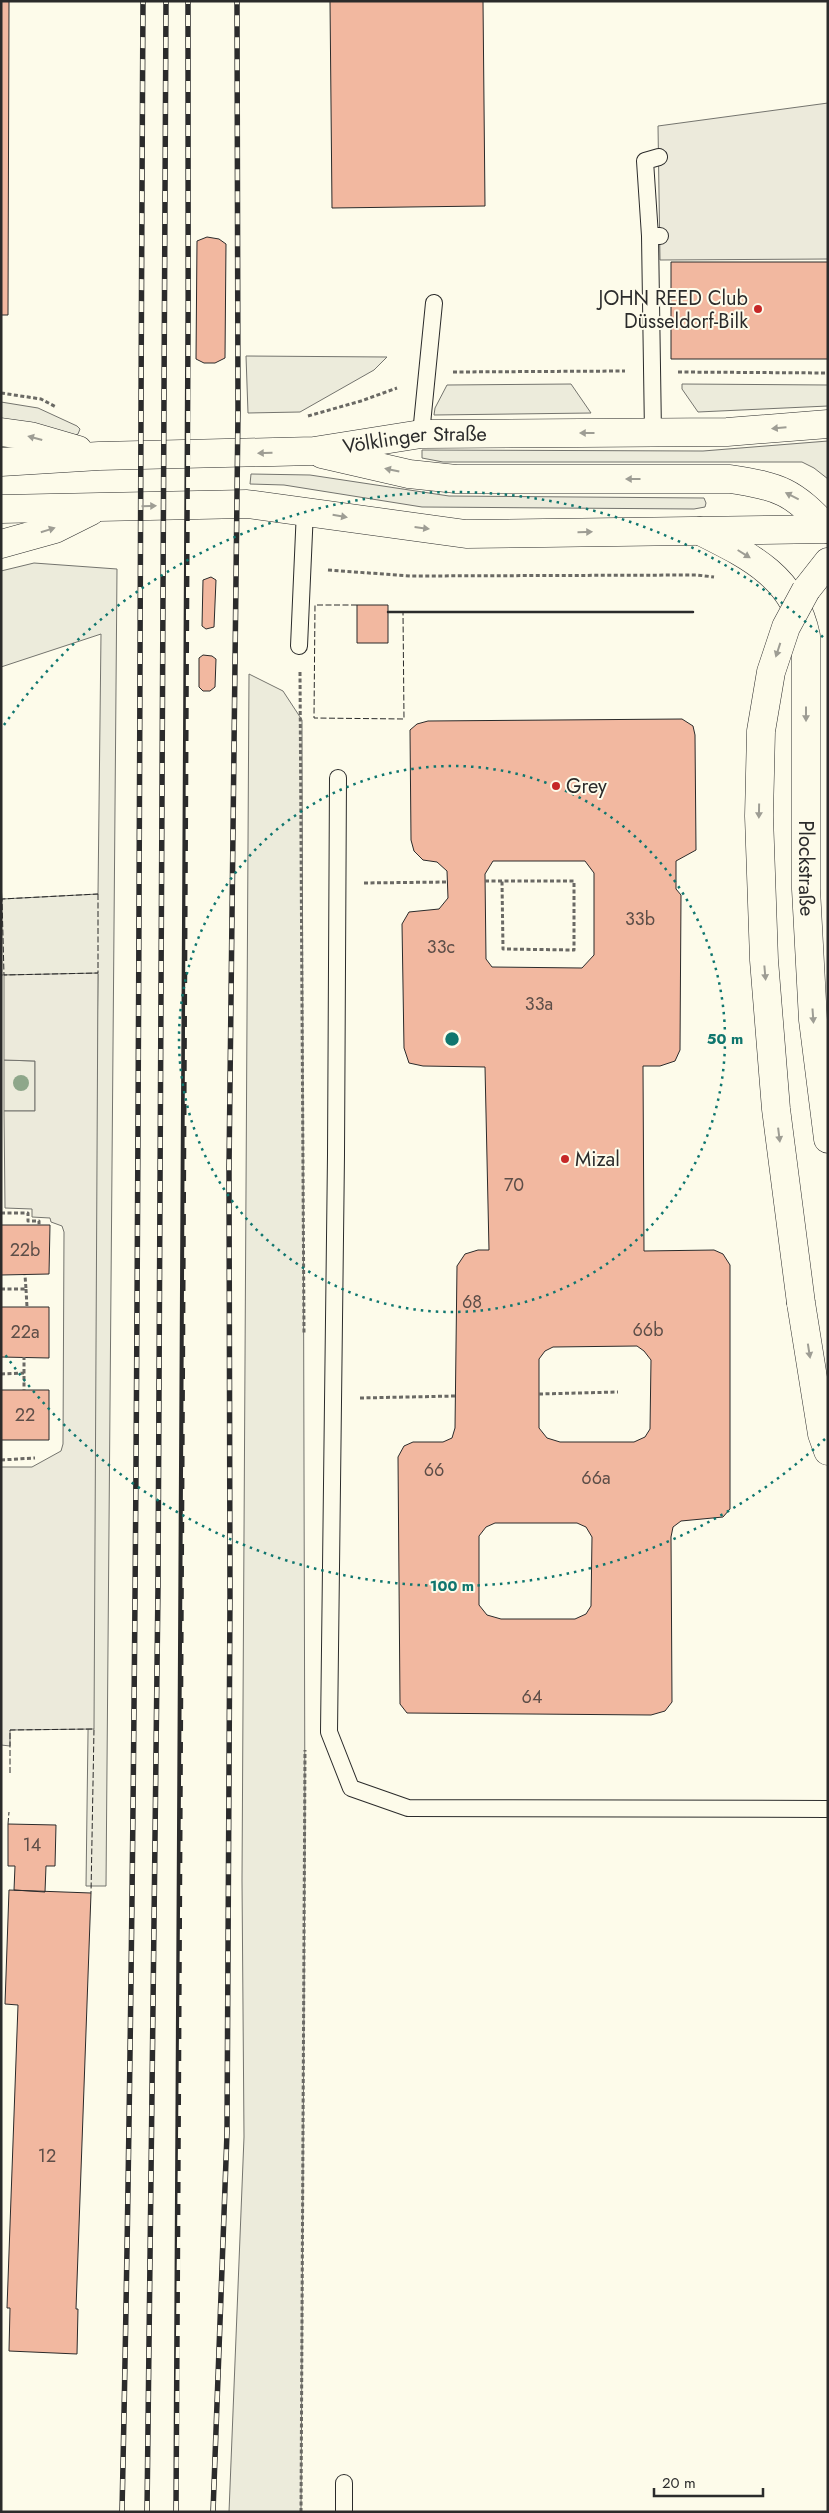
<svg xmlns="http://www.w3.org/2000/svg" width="829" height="2513" font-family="Jost,sans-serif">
	<rect width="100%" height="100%" fill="#fdfbea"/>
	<path fill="#ecebdb" stroke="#74746e" d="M246 356 387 357 374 370 300 412 248 413Z
		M571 384 591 413 434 415 435 408 447 385Z
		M682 384 828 385V406L698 412 682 389Z
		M1 402 38 408 77 426 80 429 78 434 74 436 1 419Z
		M828 441V479L814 468 802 462H443L422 458V450L703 451Z
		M251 474 310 475 449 496 704 498 706 503 705 507 694 509 422 507 284 485 250 484Z
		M34 563 117 569 106 1886H86L98 974 1 975V885L2 899 98 894 101 634 1 667V571Z
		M249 674 283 691 302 720 305 1839 301 2512H229L244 2137 242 1880Z
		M4 1060 35 1061V1111H4Z"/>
	<path fill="#eceadb" stroke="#74746e" d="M828 103V259L660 260 658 126Z
		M98 973 94 1729 10 1730V1746L1 1745V1467H32L61 1451 63 1444 64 1232 62 1226 51 1222 50 1218 32 1217V1209L5 1208 4 1111H35V1061L4 1060V975Z"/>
	<path fill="#f2b8a0" stroke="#2b2b2b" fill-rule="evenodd" d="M1 1H9L8 315H1Z
		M330 1H483L485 206 332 208Z
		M207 237 219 239 226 244 225 358 215 363H204L196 359 197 241Z
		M671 262H828V359H671Z
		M211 577 216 580 214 627 206 629 202 626 203 580Z
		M357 605H388V643H357Z
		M203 655 212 656 216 659 215 687 210 691H203L199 687V658Z
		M682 719 693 726 695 735 696 850 676 861V889L681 895 680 1050 675 1061 660 1066H643L644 1251 714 1250 723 1254 730 1265V1509L723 1517 681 1521 673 1527 671 1537 672 1702 665 1711 651 1715 407 1713 400 1704 398 1457 404 1446 413 1442H443L452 1438 455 1428 457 1266 465 1254 478 1250H489L485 1067 423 1066 409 1063 404 1048 402 924 409 912 439 909 448 898 447 871 437 862 423 860 414 851 411 840 410 730 417 724 428 721ZM493 861H585L594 873V955L582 968 492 967 486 959 485 874ZM637 1346 644 1351 651 1360 650 1429 645 1437 634 1442H560L547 1438 539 1428V1359L545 1351 553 1347ZM495 1523H577L586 1527 592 1537 591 1606 586 1614 575 1619H501L487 1615 479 1605V1536L486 1527Z
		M1 1225H50L49 1274 1 1275Z
		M1 1307H49V1358L1 1357Z
		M1 1390H49V1440H1Z
		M8 1824 56 1825 55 1866H46L45 1892 14 1890 15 1866H8Z
		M9 1890 91 1893 76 2309H78L77 2354 9 2351 10 2308H7L18 2005 5 2004Z"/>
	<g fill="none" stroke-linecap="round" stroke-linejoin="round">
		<defs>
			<path id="service" d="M650 236 645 161 659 157
				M653 433 650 236H660
				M421 434 434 303
				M299 646 305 510
				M338 778 336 1155 329 1732 351 1788 408 1808 828 1809
				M344 2512V2483"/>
			<g id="secondary">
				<path id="s1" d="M700 531C750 556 794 577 806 636V889L813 1020 828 1139"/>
				<path d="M806 590 828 562"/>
				<path d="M801 1303 822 1434 828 1451"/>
			</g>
			<g id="primary">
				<path d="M1 432 30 436 78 450"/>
				<path d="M322 454 409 474 456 479H730C781 487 792 491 828 529"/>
				<path id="s2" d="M1 462 99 456 314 451 421 434 727 432 828 424"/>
				<path d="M1 509 247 504 466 534 828 529"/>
				<path d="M1 544 55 529 91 511"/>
			</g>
		</defs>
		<use href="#service" stroke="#2b2b2b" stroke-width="18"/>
		<use href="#secondary" stroke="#2b2b2b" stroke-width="29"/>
		<use href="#primary" stroke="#2b2b2b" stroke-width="29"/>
		<path stroke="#6a6964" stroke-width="3" stroke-dasharray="4 2.5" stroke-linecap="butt" d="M453 372 625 371
			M678 372 828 373
			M1 393 41 399 56 407
			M308 416 361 401 397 388
			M328 570 410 576 697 575 714 577
			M300 672 304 1334
			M485 881H574V950L503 949 502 881
			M364 883 447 882
			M1 1213H28V1221H39V1225
			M1 1289H26L25 1275
			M26 1289 27 1307
			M24 1373V1357
			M1 1374 24 1373V1390
			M539 1394 618 1392
			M360 1398 455 1396
			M1 1460 35 1458
			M301 2512 305 1750"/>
		<use href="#service" stroke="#fdfbea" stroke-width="16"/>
		<use href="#secondary" stroke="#fdfbea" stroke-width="28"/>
		<use href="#primary" stroke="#fdfbea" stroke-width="28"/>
		<defs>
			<path id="rail" d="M122 2512C140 1675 138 838 143 1
				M147 2512 158 1586 166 1
				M176 2512C186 1675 189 838 188 1
				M213 2512 227 2133 230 1595 229 1168 238 411 237 1"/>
		</defs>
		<use href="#rail" stroke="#2b2b2b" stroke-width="5.5"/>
		<use href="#rail" stroke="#fdfbea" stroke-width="4" stroke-dasharray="11" stroke-linecap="butt"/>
		<defs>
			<path id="secondary-bridge" d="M801 1303 776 1109 764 960 759 816 761 731 771 672 786 627 806 590"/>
		</defs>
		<use href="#secondary-bridge" stroke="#2b2b2b" stroke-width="29" stroke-linecap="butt"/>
		<use href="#secondary-bridge" stroke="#fdfbea" stroke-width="28"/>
		<path stroke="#2b2b2b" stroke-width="1" stroke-dasharray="6 2.5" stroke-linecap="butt" d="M357 605H315L314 718 404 719 403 612
			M98 894V973L4 975 2 899Z
			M10 1773V1730L94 1729 91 1893
			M8 1824 9 1812"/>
		<path stroke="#2b2b2b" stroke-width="2.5" d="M388 612H693"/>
	</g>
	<circle fill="#8ea78a" cx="21" cy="1083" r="8"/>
	<defs><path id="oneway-solid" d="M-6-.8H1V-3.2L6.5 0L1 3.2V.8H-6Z" transform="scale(1.25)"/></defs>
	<g fill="#9e9d94">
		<use href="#oneway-solid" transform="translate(779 428) rotate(175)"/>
		<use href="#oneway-solid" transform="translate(587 433) rotate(180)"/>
		<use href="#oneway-solid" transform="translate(35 438) rotate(-165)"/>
		<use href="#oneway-solid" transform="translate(265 453) rotate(178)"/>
		<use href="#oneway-solid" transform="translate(392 470) rotate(-168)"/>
		<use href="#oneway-solid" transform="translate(633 479) rotate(-180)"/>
		<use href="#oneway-solid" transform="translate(792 496) rotate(-153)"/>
		<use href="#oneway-solid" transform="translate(149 506) rotate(-1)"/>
		<use href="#oneway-solid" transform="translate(340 516) rotate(10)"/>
		<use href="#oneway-solid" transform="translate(422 528) rotate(7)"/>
		<use href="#oneway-solid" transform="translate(48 530) rotate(-17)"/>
		<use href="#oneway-solid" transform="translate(585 532) rotate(-1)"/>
		<use href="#oneway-solid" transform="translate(744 554) rotate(32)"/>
		<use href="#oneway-solid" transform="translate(778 650) rotate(108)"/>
		<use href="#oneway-solid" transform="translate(806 714) rotate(90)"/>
		<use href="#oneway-solid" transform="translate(759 811) rotate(91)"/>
		<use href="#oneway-solid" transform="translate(765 973) rotate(85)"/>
		<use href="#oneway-solid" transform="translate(813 1016) rotate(86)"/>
		<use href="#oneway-solid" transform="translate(779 1135) rotate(83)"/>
		<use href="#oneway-solid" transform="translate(809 1351) rotate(81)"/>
	</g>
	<g fill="none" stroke="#0f766e" stroke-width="2.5" stroke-dasharray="2.5 5">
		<circle cx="452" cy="1039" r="273"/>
		<path d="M825 1439A547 547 0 0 1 4 1353M4 725A547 547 0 0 1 825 639"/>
	</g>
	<g fill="#c62828" stroke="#fdfbea" stroke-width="2">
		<circle cx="758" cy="309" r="5"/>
		<circle cx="556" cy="786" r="5"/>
		<circle cx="565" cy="1159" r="5"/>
	</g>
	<g text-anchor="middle" stroke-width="4" stroke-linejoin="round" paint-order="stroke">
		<g font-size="18" fill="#5d4e48">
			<text x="640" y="925">33b</text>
			<text x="441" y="953">33c</text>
			<text x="539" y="1010">33a</text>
			<text x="514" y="1191">70</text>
			<text x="25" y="1256">22b</text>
			<text x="472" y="1308">68</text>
			<text x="648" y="1336">66b</text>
			<text x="25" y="1338">22a</text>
			<text x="25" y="1421">22</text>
			<text x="434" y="1476">66</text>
			<text x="596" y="1484">66a</text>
			<text x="532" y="1703">64</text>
			<text x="32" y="1851">14</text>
			<text x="47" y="2162">12</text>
		</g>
		<g font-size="20" fill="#2b2b2b" stroke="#fdfbea" text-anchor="start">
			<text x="748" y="305" text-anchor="end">JOHN REED Club<tspan x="748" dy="23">Düsseldorf-Bilk</tspan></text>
			<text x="566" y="793">Grey</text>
			<text x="575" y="1166">Mizal</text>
		</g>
		<g font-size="20" fill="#2b2b2b" stroke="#fdfbea">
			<text dy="7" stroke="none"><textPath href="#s2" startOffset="415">Völklinger Straße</textPath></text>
			<text dy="7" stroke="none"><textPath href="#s1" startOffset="388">Plockstraße</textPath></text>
		</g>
	</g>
	<circle cx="452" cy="1039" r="8" fill="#0f766e" stroke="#fdfbea" stroke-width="2.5"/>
	<g font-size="15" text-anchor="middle" font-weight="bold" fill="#0f766e" stroke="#fdfbea" stroke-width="4" stroke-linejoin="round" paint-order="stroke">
		<text x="725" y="1044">50 m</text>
		<text x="452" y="1591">100 m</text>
	</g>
	<rect width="829" height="2513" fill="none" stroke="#2b2b2b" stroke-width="5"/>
	<path d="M654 2488v8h109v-8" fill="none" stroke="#2b2b2b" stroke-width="2.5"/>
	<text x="662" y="2488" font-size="15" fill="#2b2b2b" stroke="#fdfbea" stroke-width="4" paint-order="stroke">20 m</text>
</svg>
